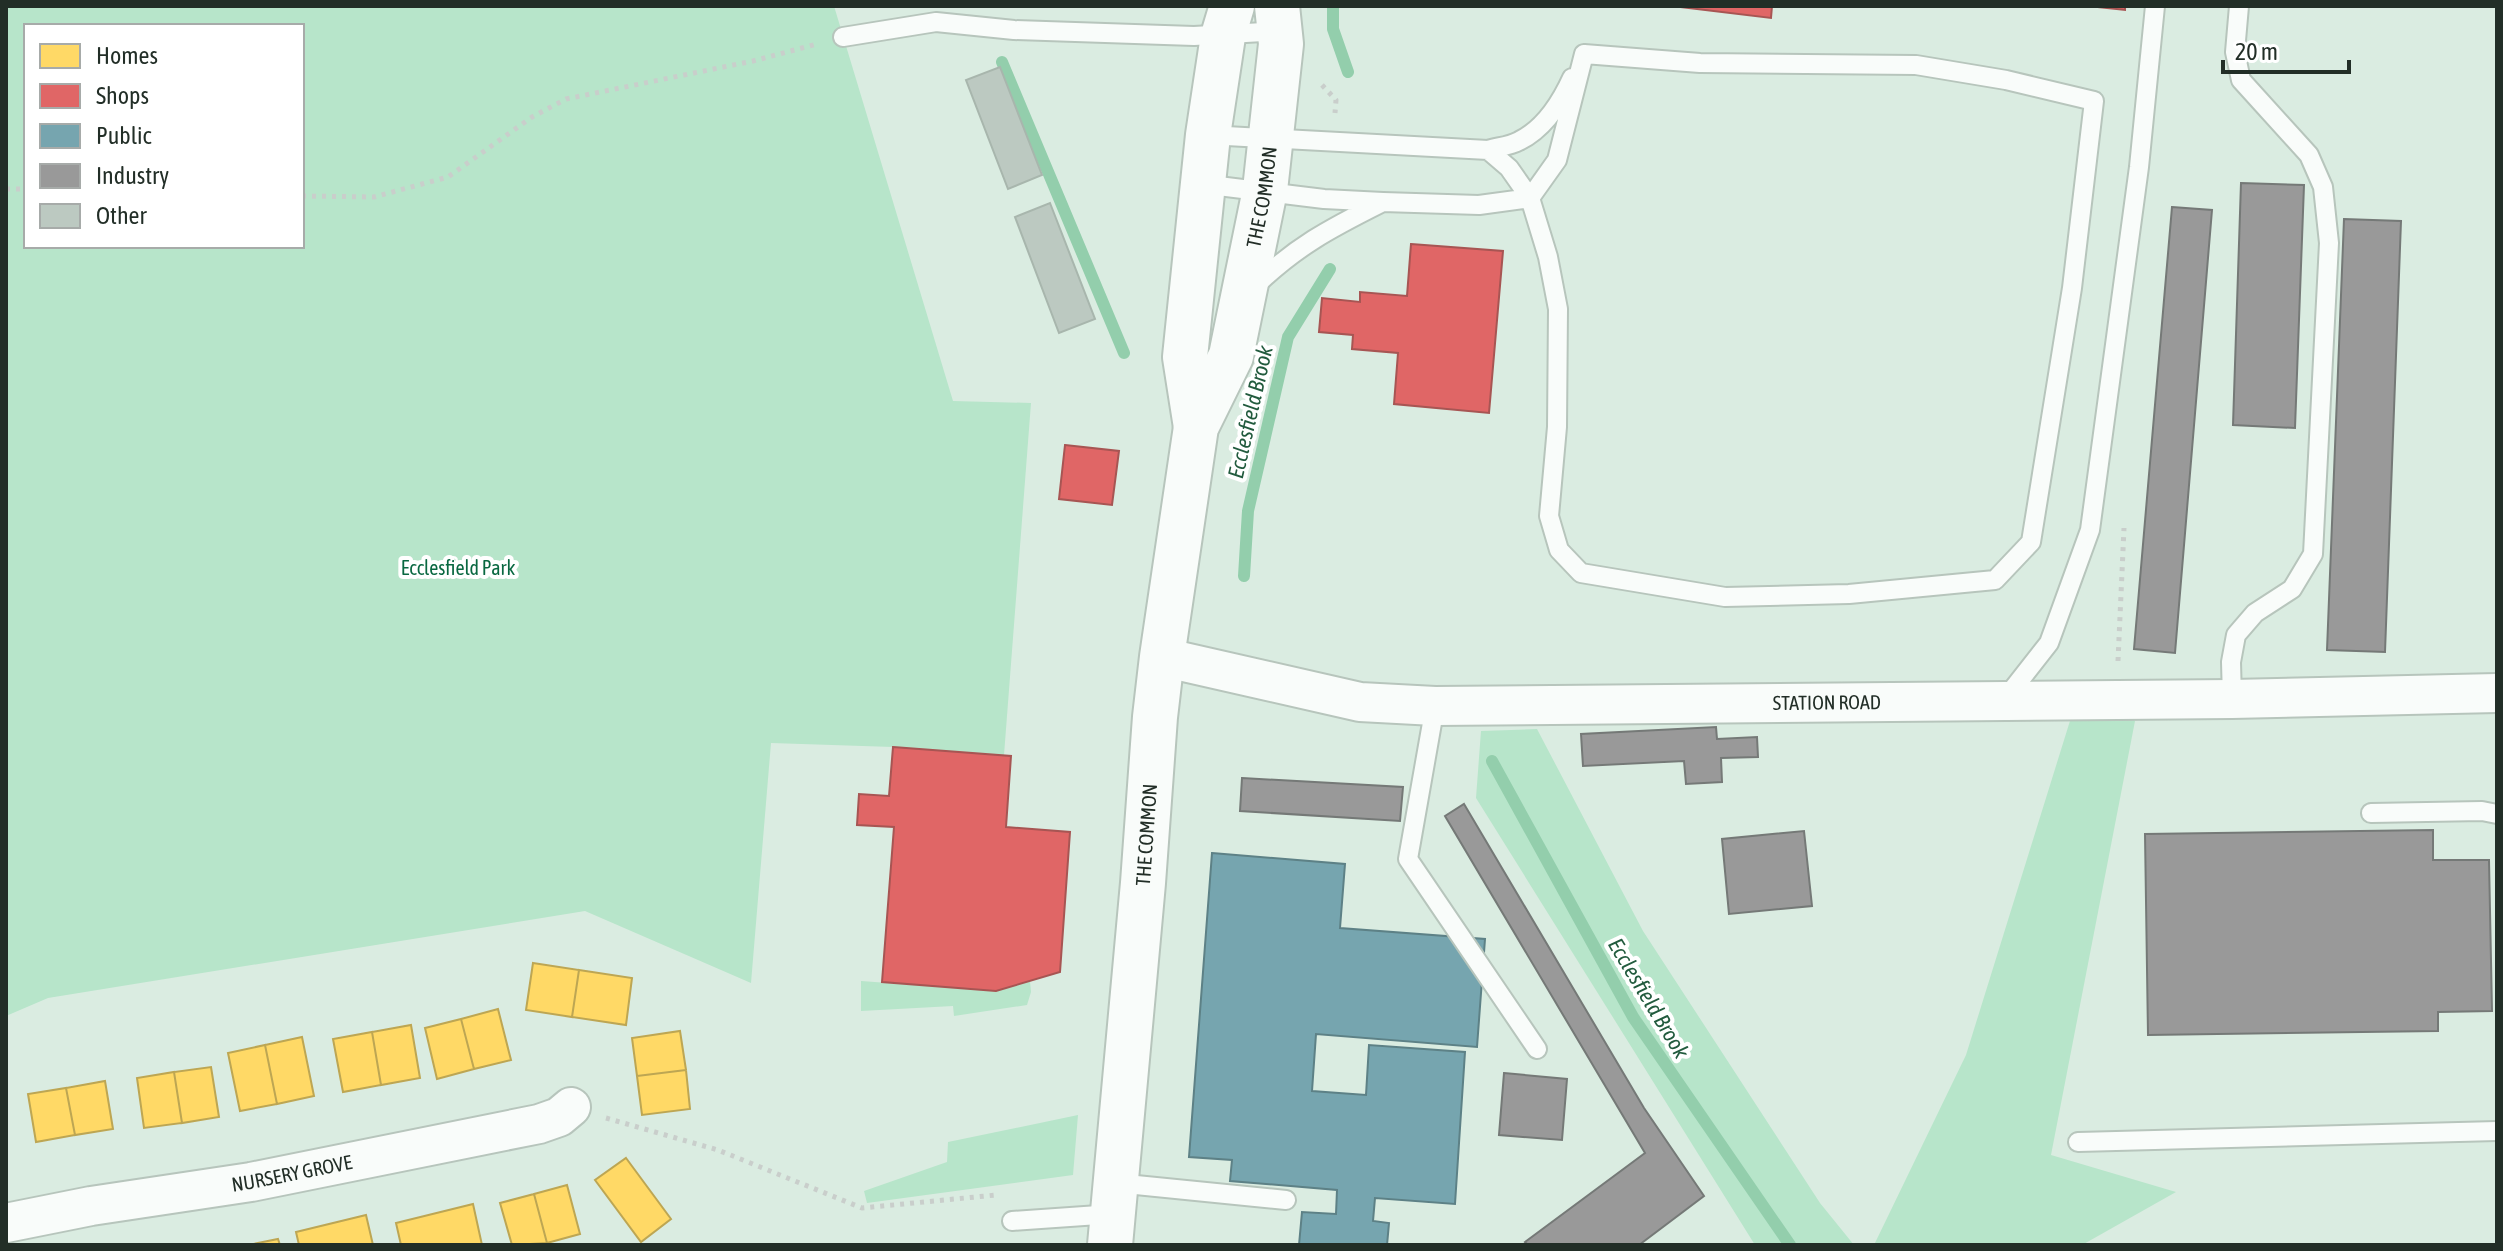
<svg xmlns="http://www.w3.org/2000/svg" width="2503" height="1251" font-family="'Asap Condensed',sans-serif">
	<rect width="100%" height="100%" fill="#daece1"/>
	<path fill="#b7e5ca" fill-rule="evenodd" d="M6 6H834L953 401 1031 403 1004 755 893 747 771 743 751 983 585 911 48 998 6 1016ZM26 26H302V246H26Z
		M2120 707 2135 721 2051 1155 2176 1192 2082 1245H1874L1966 1055 2074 708Z
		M1537 729 1643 931 1820 1203 1854 1245H1755L1476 798 1481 731Z
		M861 981 996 991 1030 981 1031 992 1027 1005 954 1016 953 1006 861 1011Z
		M1078 1115 1073 1175 867 1203 864 1191 947 1162 948 1142Z"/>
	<path fill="#ffd966" stroke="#bda653" stroke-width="2" d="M533 963 579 970 572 1017 526 1010Z
		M579 970 632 978 626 1025 572 1017Z
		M498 1009 511 1060 474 1069 461 1019Z
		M461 1019 474 1069 437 1079 425 1028Z
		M411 1025 420 1078 381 1085 372 1032Z
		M680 1031 686 1070 637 1076 632 1038Z
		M372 1032 381 1085 343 1092 333 1039Z
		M302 1037 314 1096 277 1104 265 1045Z
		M265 1045 277 1104 240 1111 228 1053Z
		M211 1067 219 1117 182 1123 174 1072Z
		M686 1070 690 1109 642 1115 637 1076Z
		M174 1072 182 1123 144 1128 137 1078Z
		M105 1081 113 1129 75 1135 66 1088Z
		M66 1088 75 1135 36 1142 28 1094Z
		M626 1158 671 1219 641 1242 595 1180Z
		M567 1185 580 1234 547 1243 534 1194Z
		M534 1194 547 1243 512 1245 500 1203Z
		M473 1204 482 1245H401L396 1223Z
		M366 1215 373 1245H299L296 1232Z
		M278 1239 280 1245H248Z"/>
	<path fill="#e06666" stroke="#a75553" stroke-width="2" d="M1672 6H1772L1771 18Z
		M2088 6H2125V10Z
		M1411 244 1503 251 1489 413 1394 404 1398 353 1352 349 1353 335 1319 332 1322 298 1360 302V292L1407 296Z
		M1065 445 1119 451 1112 505 1059 499Z
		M893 747 1011 756 1006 827 1070 832 1060 972 996 991 882 982 894 827 857 825 859 794 889 796Z"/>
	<path fill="#76a5af" stroke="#5d8186" stroke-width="2" d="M1212 853 1345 864 1340 928 1485 939 1477 1047 1316 1034 1312 1091 1366 1095 1369 1045 1465 1052 1455 1204 1375 1198 1373 1221 1389 1223 1387 1245H1299L1302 1212 1336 1214 1337 1190 1230 1181 1232 1160 1189 1157Z"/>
	<path fill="#999" stroke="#757977" stroke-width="2" d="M2241 183 2304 185 2295 428 2233 425Z
		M2172 207 2212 210 2175 653 2134 649Z
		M2344 219 2401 221 2385 652 2327 650Z
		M1716 727 1717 739 1757 737 1758 757 1721 758 1722 782 1686 784 1684 761 1583 766 1581 734Z
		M1242 778 1403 787 1400 821 1240 811Z
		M1464 804 1644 1108 1704 1196 1639 1245H1528L1525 1242 1645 1153 1445 816Z
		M2433 830V860H2489L2492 1011 2438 1012V1031L2148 1035 2145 834Z
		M1804 831 1812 906 1729 914 1722 839Z
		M1504 1073 1567 1079 1562 1140 1499 1135Z"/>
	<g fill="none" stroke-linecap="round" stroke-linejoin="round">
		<path stroke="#93ceac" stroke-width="12" d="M1333 6V29L1348 72
			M1002 62 1124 353
			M1244 576 1248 511 1288 337 1330 269
			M1492 761 1633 1017 1790 1245"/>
	</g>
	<path fill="#bcc9c1" stroke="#a8b6ad" stroke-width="2" d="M1000 67 1042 175 1008 189 966 80Z
		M1050 203 1095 319 1059 333 1015 217Z"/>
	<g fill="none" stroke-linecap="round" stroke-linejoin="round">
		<defs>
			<path id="lane" d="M843 37 936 22 1014 30 1194 36 1281 31
				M1208 135 1488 150C1498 147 1510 146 1519 141 1544 129 1561 102 1572 78
				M1488 150 1509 168 1530 198 1548 257 1558 309 1557 427 1549 516 1559 550 1581 573 1725 597 1849 594 1995 580 2031 542 2072 288 2094 101 2006 80 1916 65 1700 63 1584 54
				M1202 184 1324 199 1383 202 1479 205 1530 198 1557 160 1584 54
				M1253 288C1295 247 1329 229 1381 203
				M2005 699 2049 643 2090 530 2139 167 2155 6
				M2232 699 2231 662 2236 635 2255 613 2292 589 2313 554 2329 243 2323 187 2309 155 2241 80 2235 52 2239 6
				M1435 706 1408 859 1537 1049
				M2371 813 2482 811 2497 814
				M2078 1142 2497 1131
				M1116 1183 1286 1200
				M1012 1221 1113 1214"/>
			<g id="street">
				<path id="s1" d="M1162 657 1360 702 1435 706 2232 699 2497 693"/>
				<path id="s2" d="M6 1223 91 1206 251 1182 539 1124 559 1117 571 1107"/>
			</g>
			<g id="primary">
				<path d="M1196 427 1185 357 1208 135 1223 36 1232 6"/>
				<path id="s3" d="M1110 1245 1143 883 1155 717 1162 657 1196 427 1231 356 1265 190 1281 44 1277 6"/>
			</g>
		</defs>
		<use href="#lane" stroke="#b7c5bc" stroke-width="22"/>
		<use href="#street" stroke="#b7c5bc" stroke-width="42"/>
		<use href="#primary" stroke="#b7c5bc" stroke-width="48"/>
		<path stroke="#c9cecb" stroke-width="5" stroke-dasharray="4 6" stroke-linecap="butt" d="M1322 85 1336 100 1335 113
			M6 189H26
			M302 196 374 197 448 177 532 117 566 99 753 61 817 44
			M2118 661 2124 528
			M606 1118 718 1150 862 1208 996 1195"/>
		<use href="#lane" stroke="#f9fcfa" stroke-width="18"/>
		<use href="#street" stroke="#f9fcfa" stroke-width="38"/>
		<use href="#primary" stroke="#f9fcfa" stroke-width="44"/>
	</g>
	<g text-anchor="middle" stroke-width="8" stroke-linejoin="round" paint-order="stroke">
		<g font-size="20" fill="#222e27" stroke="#fff">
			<text dy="7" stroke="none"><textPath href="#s3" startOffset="1064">THE COMMON</textPath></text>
			<text dy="7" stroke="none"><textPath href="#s1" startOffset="670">STATION ROAD</textPath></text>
			<text dy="7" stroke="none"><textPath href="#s3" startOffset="412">THE COMMON</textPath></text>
			<text dy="7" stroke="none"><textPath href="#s2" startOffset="290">NURSERY GROVE</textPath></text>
		</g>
		<g font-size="20" fill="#096841" stroke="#fff">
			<text x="458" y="575">Ecclesfield Park</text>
		</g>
		<g font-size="22" font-style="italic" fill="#225b3e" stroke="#fff">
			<text transform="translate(1250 412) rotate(-77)" y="8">Ecclesfield Brook</text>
			<text transform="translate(1649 998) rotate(59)" y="8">Ecclesfield Brook</text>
		</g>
	</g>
	<rect width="2503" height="1251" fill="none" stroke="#222e27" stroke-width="16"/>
	<rect x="24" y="24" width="280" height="224" fill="#ffffff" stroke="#a7aba9" stroke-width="2"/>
	<rect x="40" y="44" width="40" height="24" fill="#ffd966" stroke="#a7aba9" stroke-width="2"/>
	<text x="96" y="64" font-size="24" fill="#222e27">Homes</text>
	<rect x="40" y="84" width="40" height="24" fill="#e06666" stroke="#a7aba9" stroke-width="2"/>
	<text x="96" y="104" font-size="24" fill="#222e27">Shops</text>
	<rect x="40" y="124" width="40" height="24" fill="#76a5af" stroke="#a7aba9" stroke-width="2"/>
	<text x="96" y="144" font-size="24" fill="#222e27">Public</text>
	<rect x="40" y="164" width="40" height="24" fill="#999999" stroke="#a7aba9" stroke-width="2"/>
	<text x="96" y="184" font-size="24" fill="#222e27">Industry</text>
	<rect x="40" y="204" width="40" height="24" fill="#bcc9c1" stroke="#a7aba9" stroke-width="2"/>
	<text x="96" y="224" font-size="24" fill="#222e27">Other</text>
	<path d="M2223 60v12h126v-12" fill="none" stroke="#222e27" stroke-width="4"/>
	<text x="2235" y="60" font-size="24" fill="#222e27" stroke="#ffffff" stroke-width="6" paint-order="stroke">20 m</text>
</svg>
